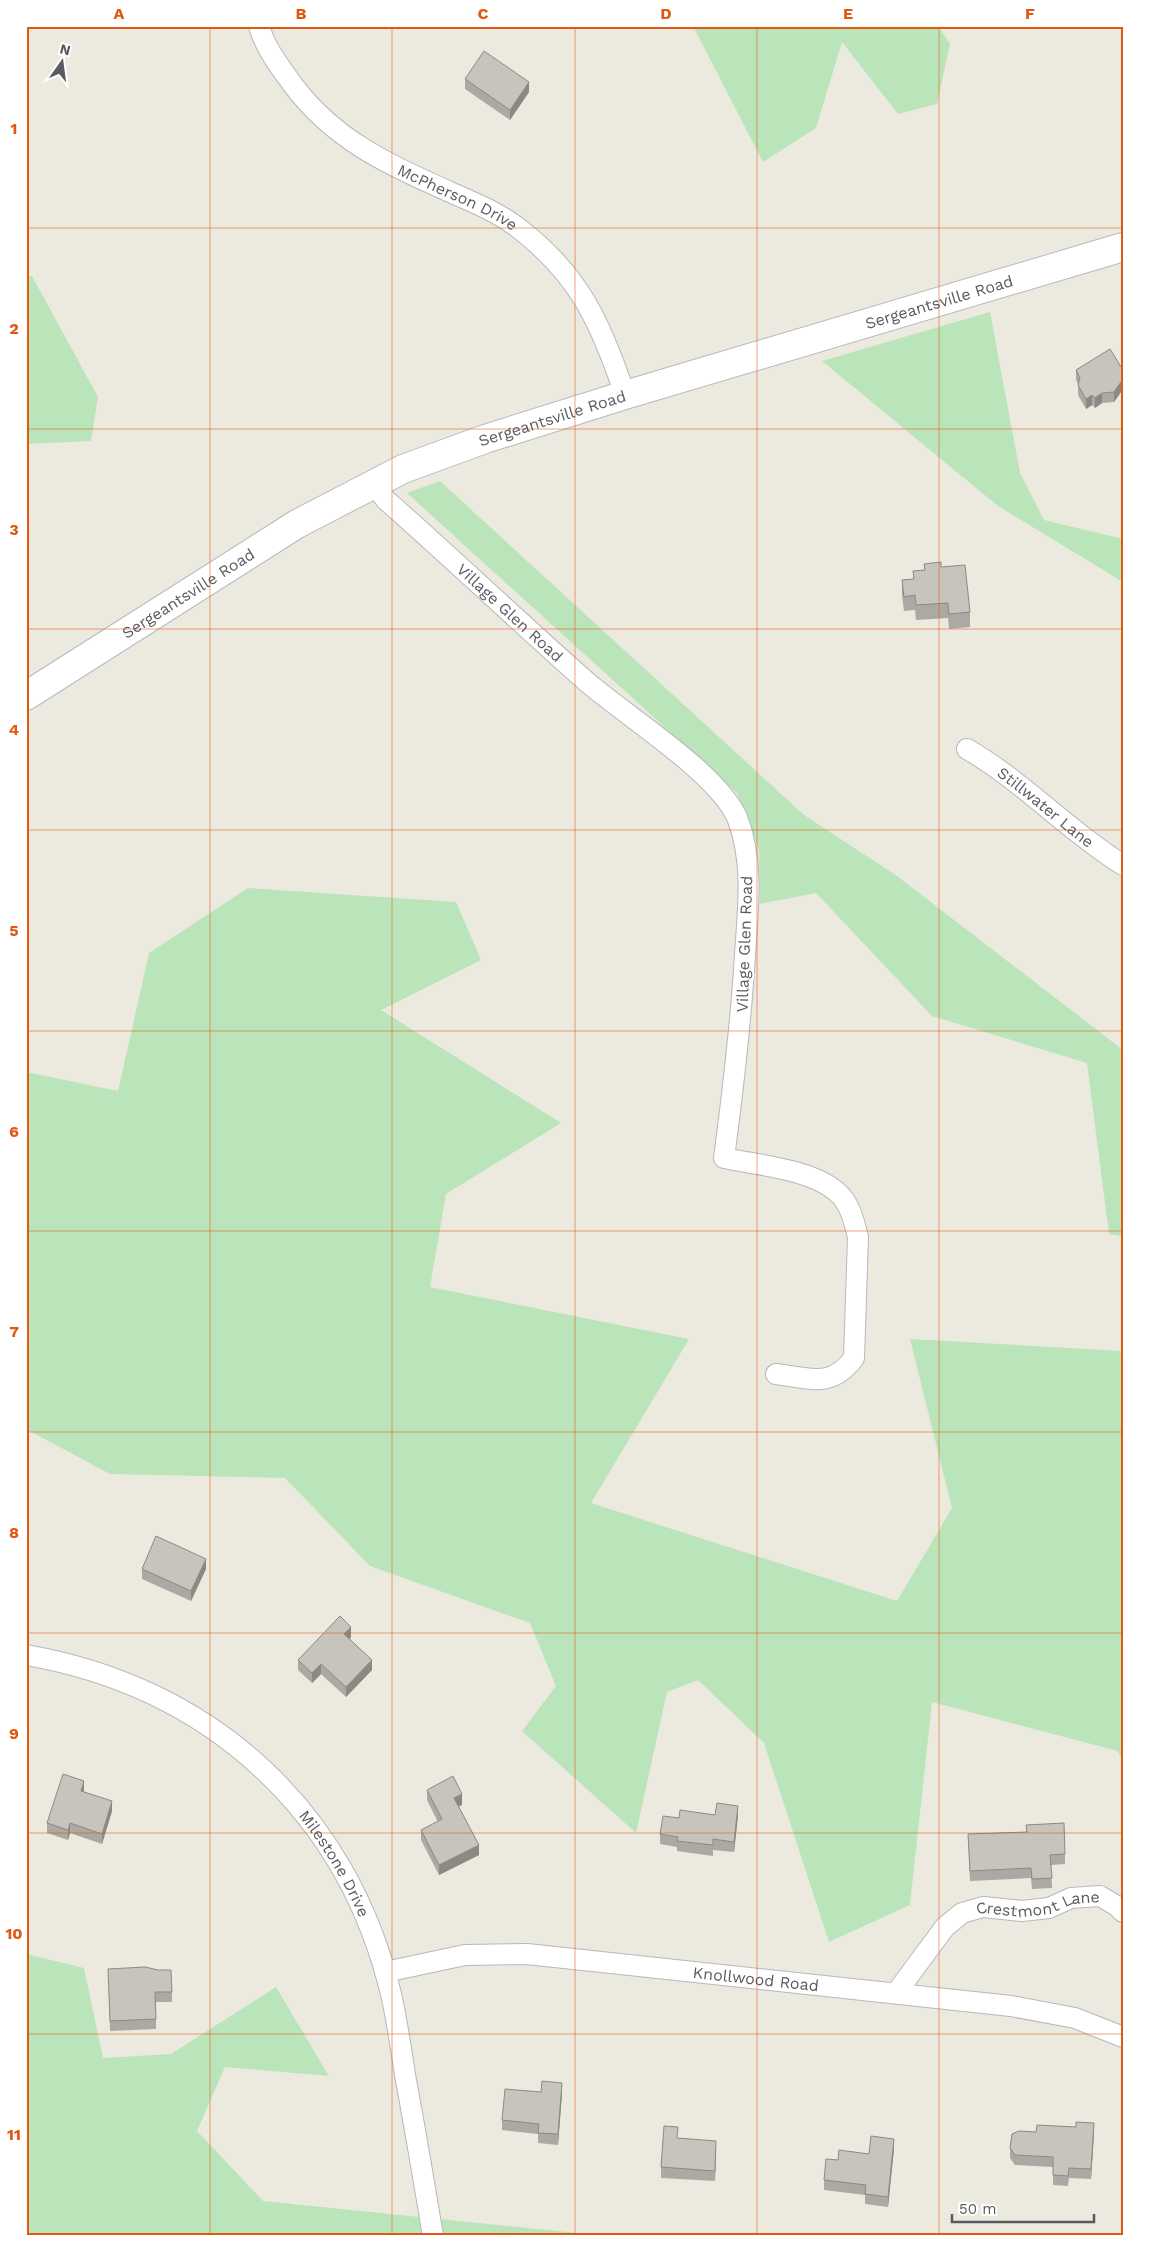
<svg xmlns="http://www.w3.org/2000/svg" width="1149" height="2262" font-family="'Work Sans',sans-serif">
	<rect width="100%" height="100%" fill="#ece9df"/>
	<path fill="#bae5bb" d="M693 26H938L950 44 937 104 898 114 842 42 816 128 763 162Z
		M32 276 98 397 91 441 26 444V277Z
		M990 312 1020 473 1044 520 1123 539V582L998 506 822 361Z
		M440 481 804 815 897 876 1123 1050V1236L1109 1234 1087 1063 932 1016 816 893 760 904 759 849 737 793 407 493Z
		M248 888 456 902 481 960 381 1010 561 1123 446 1194 430 1287 689 1339 591 1503 897 1601 952 1508 910 1339 1123 1351V1763L1118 1751 932 1702 910 1905 829 1942 764 1743 698 1680 667 1692 636 1833 522 1731 556 1686 530 1623 370 1566 285 1478 110 1474 26 1429V1072L118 1091 149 953Z
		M26 1954 84 1968 103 2058 171 2054 276 1987 329 2076 225 2067 197 2131 263 2201 607 2236H26Z"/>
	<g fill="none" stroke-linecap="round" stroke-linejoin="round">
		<defs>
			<g id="street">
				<path id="s1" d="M259 26C265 48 280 67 293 85 335 141 388 164 450 192 473 202 497 212 517 227 579 274 601 323 625 395"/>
				<path id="s2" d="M373 483 386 500C454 560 519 622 587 682 626 716 721 775 738 820 754 863 748 909 745 954 741 1023 733 1090 724 1158 757 1165 811 1169 837 1192 850 1203 854 1221 858 1237L854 1358C831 1389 809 1378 776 1374"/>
				<path id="s3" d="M967 749C1024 782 1067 830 1123 865"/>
				<path id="s4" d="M26 1655C211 1687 347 1811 391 1994 397 2020 401 2048 405 2075 415 2128 424 2182 433 2236"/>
				<path id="s5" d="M385 1972 465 1955 527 1954 1011 2006 1075 2018 1123 2037"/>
				<path id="s6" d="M896 1993 945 1927 962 1913 983 1907 1022 1911 1049 1908 1071 1898 1100 1896 1117 1906 1123 1912"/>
			</g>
			<g id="secondary">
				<path id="s7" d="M26 696 297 524 403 469 485 439 625 395 1123 247"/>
			</g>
		</defs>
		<use href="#street" stroke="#b5b8bd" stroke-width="22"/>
		<use href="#secondary" stroke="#b5b9bf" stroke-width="30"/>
		<use href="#street" stroke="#fff" stroke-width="20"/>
		<use href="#secondary" stroke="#fff" stroke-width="28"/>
	</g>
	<path fill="#aba9a3" d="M465 79 529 92 510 120 465 89Z
		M1076 370H1123V391L1121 392 1114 402 1102 403 1095 408 1092 405 1086 409 1078 395V384L1076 380Z
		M924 564 941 567 970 612V627L949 629 948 618 916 620 915 610 904 611 902 595V580L913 579V571L924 570Z
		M142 1569H206L191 1601 142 1579Z
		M351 1637 350 1639 372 1670 346 1697 321 1674 312 1683 298 1670V1660Z
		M427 1790 462 1805 459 1806 479 1855 439 1875 421 1840V1830L438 1822 427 1800Z
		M84 1792 112 1811 102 1844 70 1833 68 1840 47 1833V1823Z
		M715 1815 738 1816 734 1852 713 1850V1856L677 1851V1847L660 1844V1834L679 1818Z
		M1026 1825 1065 1854V1864L1051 1865 1052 1888 1032 1889 1031 1878 970 1881 968 1834 1026 1832Z
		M108 1969 172 1992V2002H156V2029L110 2031Z
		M541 2092 562 2093 558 2145 538 2143V2134L502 2130V2120Z
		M1094 2133 1091 2179 1069 2178 1068 2186 1053 2185V2167L1015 2165 1010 2158V2148Z
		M678 2138 716 2151 715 2181 661 2178V2167Z
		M894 2149 888 2207 865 2204V2195L824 2190V2180L838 2160Z"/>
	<path fill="#8b8984" d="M529 82V92L510 120V110Z
		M1123 381V391L1121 392 1114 402V392L1121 382Z
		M1102 393V403L1095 408V398Z
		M1092 395V405L1086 409V399Z
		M206 1559V1569L191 1601V1591Z
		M351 1627V1637L344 1644V1634Z
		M372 1660V1670L346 1697V1687Z
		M321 1664V1674L312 1683V1673Z
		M84 1781V1791L81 1801V1791Z
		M462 1794V1805L454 1808V1798Z
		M112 1801V1811L102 1844V1834Z
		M738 1806V1816L734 1852V1842Z
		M70 1823V1833L68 1840V1830Z
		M479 1845V1855L439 1875V1865Z
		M562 2083V2093L558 2145V2134Z
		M1094 2123V2133L1091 2179V2169Z
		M894 2139V2149L888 2207V2197Z
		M716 2141V2151L715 2181V2171Z"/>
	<path fill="#c7c4bd" stroke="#8b8984" d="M484 51 529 82 510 110 465 79Z
		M1110 349 1123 370V381L1121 382 1114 392 1102 393 1095 398 1092 395 1086 399 1078 385 1080 378 1076 370Z
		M941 562V567L965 565 970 612 949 614 948 603 916 605 915 595 904 597 902 580 914 579 913 571 925 570 924 564Z
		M156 1536 206 1559 191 1591 142 1569Z
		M340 1616 351 1627 344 1634 372 1660 346 1687 321 1664 312 1673 298 1660Z
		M63 1774 84 1781 81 1791 112 1801 102 1834 70 1823 68 1830 47 1823Z
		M453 1776 462 1794 454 1798 479 1845 439 1865 421 1830 442 1819 427 1790Z
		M717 1803 738 1806 734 1842 713 1839V1845L677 1841 678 1837 660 1834 663 1816 679 1818 680 1810 715 1815Z
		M1064 1823 1065 1854 1050 1855 1052 1878 1032 1879 1031 1868 970 1871 968 1834 1027 1832 1026 1825Z
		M145 1967 158 1970H171L172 1992H155L156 2019 110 2021 108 1969Z
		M542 2081 562 2083 558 2134 538 2133 539 2124 502 2120 505 2089 541 2092Z
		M1076 2122 1094 2123 1091 2169 1069 2168 1068 2176 1053 2175V2157L1015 2155 1010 2148 1012 2134 1019 2131 1036 2132 1037 2125 1076 2127Z
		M664 2126 678 2127 677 2138 716 2141 715 2171 661 2167Z
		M871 2136 894 2139 888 2197 865 2194 866 2185 824 2180 826 2159 838 2160 839 2150 869 2154Z"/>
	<path fill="none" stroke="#e15910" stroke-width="1" stroke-opacity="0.55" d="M210 26V2236M392 26V2236M575 26V2236M757 26V2236M939 26V2236M26 228H1123M26 429H1123M26 629H1123M26 830H1123M26 1031H1123M26 1231H1123M26 1432H1123M26 1633H1123M26 1833H1123M26 2034H1123"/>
	<g text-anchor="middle" stroke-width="4" stroke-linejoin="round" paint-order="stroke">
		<g font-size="16" fill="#585c61" stroke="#fff">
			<text dy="6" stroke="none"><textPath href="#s1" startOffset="270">McPherson Drive</textPath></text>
			<text dy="6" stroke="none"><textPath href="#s7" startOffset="1002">Sergeantsville Road</textPath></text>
			<text dy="6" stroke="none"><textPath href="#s7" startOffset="598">Sergeantsville Road</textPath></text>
			<text dy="6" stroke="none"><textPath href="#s7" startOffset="192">Sergeantsville Road</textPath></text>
			<text dy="6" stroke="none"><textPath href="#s2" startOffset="189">Village Glen Road</textPath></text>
			<text dy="6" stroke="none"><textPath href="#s3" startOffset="98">Stillwater Lane</textPath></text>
			<text transform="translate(744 944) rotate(-88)" y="6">Village Glen Road</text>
			<text dy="6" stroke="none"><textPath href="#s4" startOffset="386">Milestone Drive</textPath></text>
			<text dy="6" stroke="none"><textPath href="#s6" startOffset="182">Crestmont Lane</textPath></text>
			<text dy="6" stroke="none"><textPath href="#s5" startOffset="374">Knollwood Road</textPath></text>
		</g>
	</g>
	<rect width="1149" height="2262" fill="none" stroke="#ffffff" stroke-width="55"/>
	<g transform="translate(62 62) rotate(14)" stroke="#ffffff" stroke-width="4" paint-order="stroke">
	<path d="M0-4L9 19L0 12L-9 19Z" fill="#585c61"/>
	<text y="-8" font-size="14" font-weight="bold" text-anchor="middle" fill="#585c61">N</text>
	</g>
	<path d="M952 2214v8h142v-8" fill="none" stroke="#585c61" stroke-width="2.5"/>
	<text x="959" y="2214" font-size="15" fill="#585c61" stroke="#ffffff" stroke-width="4" paint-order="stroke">50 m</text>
	<rect x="28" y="28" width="1094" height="2206" fill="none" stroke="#e15910" stroke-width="2"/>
	<g font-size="16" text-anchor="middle" font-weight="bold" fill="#e15910">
		<text x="119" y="19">A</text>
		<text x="301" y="19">B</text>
		<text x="483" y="19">C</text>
		<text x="666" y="19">D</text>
		<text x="848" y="19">E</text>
		<text x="1030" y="19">F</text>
		<text x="14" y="134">1</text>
		<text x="14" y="334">2</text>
		<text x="14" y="535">3</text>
		<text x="14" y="735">4</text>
		<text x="14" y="936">5</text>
		<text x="14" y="1137">6</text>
		<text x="14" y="1337">7</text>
		<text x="14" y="1538">8</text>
		<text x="14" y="1739">9</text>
		<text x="14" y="1939">10</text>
		<text x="14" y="2140">11</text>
	</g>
</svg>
